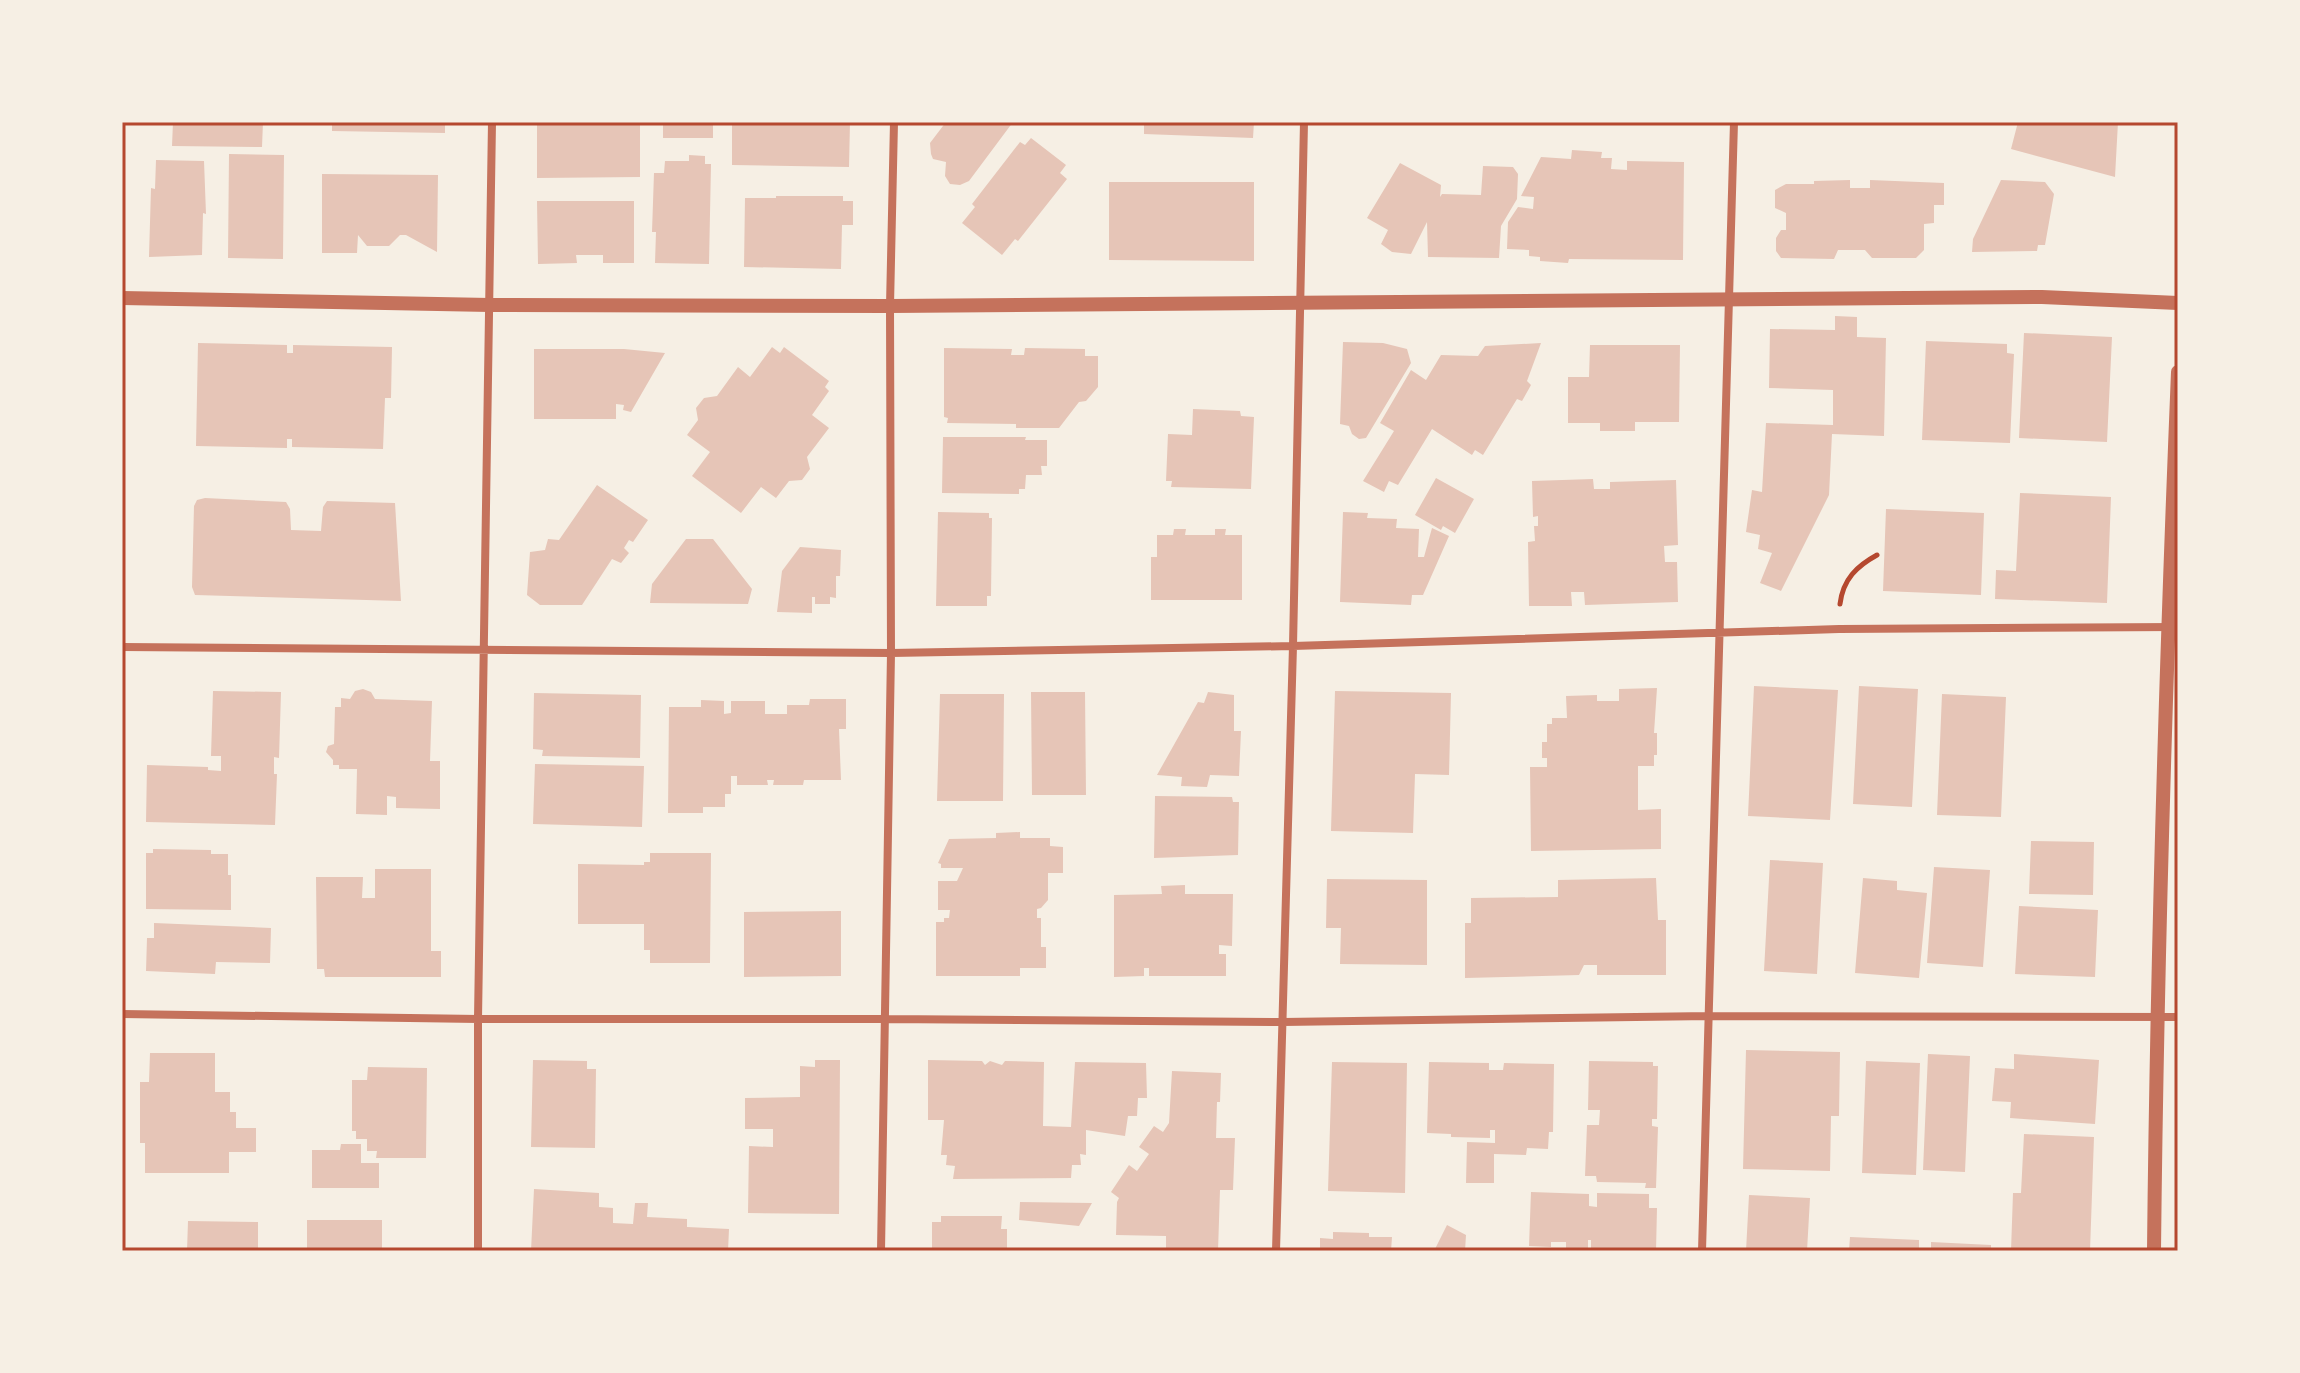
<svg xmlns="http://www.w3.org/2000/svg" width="2300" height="1373" font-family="Roboto,sans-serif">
	<rect width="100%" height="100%" fill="#f6efe4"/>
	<path fill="#e6c5b7" d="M173 122H263L262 147 172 146Z
		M332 122H445V133L332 131Z
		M537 122H640V177L537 178Z
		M663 122H713V138H663Z
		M732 122H850L849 167 732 165Z
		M946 122H1013L969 181 960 185 950 184 945 176 946 162 933 159 931 154 930 143Z
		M1144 122H1254L1253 138 1144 134Z
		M2018 122H2118L2115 177 2011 149Z
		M1031 138 1066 165 1060 173 1067 179 1018 241 1015 239 1002 255 962 223 975 207 972 204 1020 142 1025 145Z
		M1572 150 1602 152 1601 158H1612L1611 169 1627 170V161L1684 162 1683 260 1569 259 1568 263 1540 261V257L1529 256V250L1507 249 1508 222 1518 207 1533 209 1534 197 1521 196 1541 157 1571 159Z
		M229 154 284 155 283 259 228 258Z
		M689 155 705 156V164H711L709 264 655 263 656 232H652L654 173H664L665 161H689Z
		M156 160 204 161 206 214 203 213 202 255 149 257 151 188 155 189Z
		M1400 163 1441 185 1440 197 1442 194 1481 195 1483 166 1513 167 1518 174 1517 199 1501 226 1499 258 1428 257 1427 222 1411 254 1392 252 1381 244 1388 230 1367 218Z
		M322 174 438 175 437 252 406 235H400L389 246H367L358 235 357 253H322Z
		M1850 180V188H1870V180L1944 183V205H1934V223L1924 224V250L1916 258H1872L1865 250H1838L1834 259 1781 258 1776 251V238L1781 230H1786V213L1775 208V190L1786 184H1814V181Z
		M2001 180 2045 182 2054 194 2045 245H2038L2037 251 1972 252 1973 239Z
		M1109 182H1254V261L1109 260Z
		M776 196H843V201H853V225H842L841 269 744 267 745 198H776Z
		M537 201H634V263H603V255H576L577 263 538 264Z
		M1835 316 1857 317V337L1886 338 1884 436 1832 434 1829 495 1781 591 1760 583 1772 553 1758 549 1760 535 1746 532 1752 490 1762 492 1766 423 1833 425V390L1769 388 1770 329 1835 330Z
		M2024 333 2112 337 2107 442 2019 438Z
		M1926 341 2007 344V353L2014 354 2010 443 1922 440Z
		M1343 342 1383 343 1407 349 1411 363 1366 438 1359 439 1352 434 1349 426 1340 424Z
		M198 343 287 345V353H293V345L392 347 391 398H385L383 449 292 447V439H287V448L196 446Z
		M1541 343 1527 381 1531 385 1522 401 1517 399 1483 455 1475 450 1472 455 1432 429 1398 485 1389 481 1384 492 1363 481 1394 431 1380 423 1411 370 1426 380 1441 355 1478 356 1485 346Z
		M1590 345H1680L1679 422H1635V431H1600V423H1568V377H1589Z
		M772 347 780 353 784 347 829 381 825 387 829 391 812 415 829 428 807 457 810 469 802 480 789 481 776 498 761 487 741 513 692 476 710 452 687 435 698 420 696 408 704 398 717 396 738 367 750 377Z
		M944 348 1012 349 1011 355H1024L1025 348 1085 349V356H1098V387L1086 401 1079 402 1059 428H1016V424L947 423 948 418 944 417Z
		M534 349H624L665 353 631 412 623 410 624 405 616 404V419H534Z
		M1193 409 1240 411 1241 416 1254 417 1251 489 1171 487 1172 481H1166L1168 434 1192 435Z
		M943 437H1026L1025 440H1047V466H1041L1042 475H1026L1025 489H1019V494L942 493Z
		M1436 478 1474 499 1455 533 1443 526 1441 530 1415 515Z
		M1593 479 1594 489H1610V482L1676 480 1678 545 1664 546 1665 562H1677L1678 602 1585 605 1584 592H1571L1572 606H1529L1528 542 1535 541 1534 526H1538V516L1533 517 1532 481Z
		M597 485 648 520 633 542 629 540 624 548 629 553 621 563 612 559 582 605H540L527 595 530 552 545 550 548 539 559 540Z
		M2020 493 2111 497 2107 603 1995 599 1996 570 2016 571Z
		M205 498 286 502 290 509 291 530 321 531 323 507 327 501 395 503 401 601 195 595 192 587 194 506 197 500Z
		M1886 509 1984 513 1981 595 1883 591Z
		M938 512 989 513V518H992L991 596H987V606H936Z
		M1343 512 1368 513 1367 518 1397 519 1396 528 1419 529 1418 557H1424L1432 528 1449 536 1423 595H1412L1411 605 1340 602Z
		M1174 529H1186L1185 535H1215V529H1226L1225 535H1242V600H1151V557H1157V535H1173Z
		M686 539H713L752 589 748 604 650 603 652 584Z
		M800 547 841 550 840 576H836V598L830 597V604H815V597H812V613L777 612 782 571Z
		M1754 686 1838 690 1830 820 1748 816Z
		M1859 686 1918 689 1912 807 1853 804Z
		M1657 688 1654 733H1657V755H1654V766H1638V810L1661 809V849L1531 851 1530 767H1547V758H1542V742H1547V724H1552V718H1567L1566 696 1597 695V701H1619V689Z
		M363 689 371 692 375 699 432 701 430 761H440V809L396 808V797L387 796V815L356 814 357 769H339V765H333V760L326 752 328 746 334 744 335 707H341V698L350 699 355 691Z
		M213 691 281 692 279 758 274 757V774H277L275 825 146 822 147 765 208 767V770L221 771V756H211Z
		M1335 691 1451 693 1449 775 1415 774 1413 833 1331 831Z
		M1031 692H1085L1086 795H1032Z
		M1208 692 1234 695V731H1241L1239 776 1210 775 1207 787 1181 786 1182 777 1157 775 1198 702 1204 703Z
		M534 693 641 695 640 758 542 756 543 750 533 749Z
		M940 694H1004L1003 801H937Z
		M1942 694 2006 697 2001 817 1937 815Z
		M810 699H846V729H839L841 780H804L803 785H773L774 780H767L768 785H737V776H731V794H725V807H703V813H668L669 707H701V700L724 701V714L731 713V701H765V714H787V705H809Z
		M535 764 644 766 642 827 533 824Z
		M1155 796 1232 797 1233 802H1239L1238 855 1154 858Z
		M1020 832V838H1050V846L1063 847V873H1048V900L1041 908 1037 909V918H1041V947H1046V968H1020V976H936V922H944V918H949L950 910H938V881H957L963 868H941V864L938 863 949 839 996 838V833Z
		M2031 841 2094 842 2093 895 2029 894Z
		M153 849 211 850V854H228V875H231V910L146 909V853H153Z
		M650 853H711L710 963H650V950H644V924H578V864L644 865V862H650Z
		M1770 860 1823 863 1817 974 1764 971Z
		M1934 867 1990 870 1983 967 1927 963Z
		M375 869H431V951H441V977H325L324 969H317L316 877H363L362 898H375Z
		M1656 878 1658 920H1666V975H1597V965H1584L1579 975 1465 978V923H1471V898L1558 897V880Z
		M1863 878 1897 881V890L1927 893 1919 978 1855 973Z
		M1327 879 1427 880V965L1340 964 1341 928H1326Z
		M1185 885V894H1233L1232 946 1219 945V954H1226V976H1149V968H1144V976L1114 977V895L1162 894 1161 886Z
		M2019 906 2098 910 2095 977 2015 974Z
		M841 911V976L744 977V912Z
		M154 923 271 928 270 963 216 962 215 974 146 971 147 938H154Z
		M1746 1050 1840 1052 1839 1116H1831L1830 1171 1743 1169Z
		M150 1053H215V1092H230V1112H236V1128H256V1152H229V1173H145V1143H140V1082H149Z
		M1928 1054 1970 1056 1965 1172 1923 1170Z
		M2014 1054 2099 1060 2095 1124 2010 1118 2011 1102 1992 1101 1995 1068 2014 1069Z
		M533 1060 587 1061V1069H596L595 1148 531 1147Z
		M815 1060H840L839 1214 748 1213 749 1146 773 1147V1129H745V1098L800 1097V1066L815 1067Z
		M928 1060 982 1061 985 1065 990 1061 1002 1065 1005 1061 1044 1062 1043 1126 1071 1127 1075 1062 1146 1063 1147 1098H1138L1137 1116H1128L1125 1136 1086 1130V1155L1080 1154 1081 1165H1072L1071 1178 953 1179 955 1166 946 1165 947 1155H941L944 1120H928Z
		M1589 1061 1653 1062V1066H1658L1657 1119H1652V1126L1658 1127 1656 1188H1645L1646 1183 1597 1182 1596 1176H1585L1587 1125H1599L1600 1110H1588Z
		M1866 1061 1920 1063 1916 1175 1862 1173Z
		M1332 1062 1407 1063 1405 1193 1328 1191Z
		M1429 1062 1489 1063V1070H1503L1504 1063 1554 1064 1553 1132H1549L1548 1149 1527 1148 1526 1155 1494 1154V1183H1466L1467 1142 1495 1143V1130H1490V1138L1451 1137V1134L1427 1133Z
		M368 1067 427 1068 426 1158H376L377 1151H367V1139H356V1131H352V1080H367Z
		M1172 1071 1221 1073 1220 1102H1217L1216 1138H1235L1233 1190H1220L1218 1251H1166V1236L1116 1235 1117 1202 1119 1198 1111 1192 1129 1165 1137 1171 1149 1154 1139 1147 1154 1126 1163 1132 1169 1123Z
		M2024 1134 2094 1137 2090 1251H2011L2013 1193H2021Z
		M341 1144H361V1163H379V1188H312V1150H340Z
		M534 1189 599 1193V1207L613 1208V1223L633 1224 635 1203H648L647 1217 687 1219V1227L729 1229 728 1251H531Z
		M1531 1192 1589 1194V1206L1597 1207V1193L1649 1194V1208H1657L1656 1251H1591V1240H1588V1251H1566V1242H1551V1247L1529 1246Z
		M1749 1195 1810 1198 1807 1251H1746Z
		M1020 1202 1092 1203 1079 1226 1019 1220Z
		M941 1216H1002L1001 1229H1007V1249H1002V1251H932V1222H941Z
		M307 1220H382V1251H307Z
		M188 1221 258 1222V1251H187Z
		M1447 1225 1466 1235 1465 1251H1434Z
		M1333 1232 1369 1233V1237H1392L1391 1251H1320V1238L1333 1239Z
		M1850 1237 1919 1240V1251H1849Z
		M1931 1242 1991 1245V1251H1931Z"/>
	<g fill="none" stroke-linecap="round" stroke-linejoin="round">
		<path stroke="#b5482f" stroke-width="5" d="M1840 604C1843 579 1857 566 1877 555"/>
		<path stroke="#c5725c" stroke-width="8" d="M122 647 891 653 1293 646 1839 629 2178 627
			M122 1014 478 1019H885L1283 1022 1710 1016 2178 1017
			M478 1251V1019L492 122
			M881 1251 891 653 890 306 894 122
			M1276 1251 1293 646 1304 122
			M1702 1251 1734 122"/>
		<path stroke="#c5725c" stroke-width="14" d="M122 298 490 305 890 306 2042 297 2178 303
			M2154 1251C2157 958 2166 665 2178 372"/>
	</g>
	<rect width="2300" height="1373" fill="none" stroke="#f6efe4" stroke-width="248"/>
	<rect x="124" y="124" width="2052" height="1125" fill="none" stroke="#b5482f" stroke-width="3"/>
</svg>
